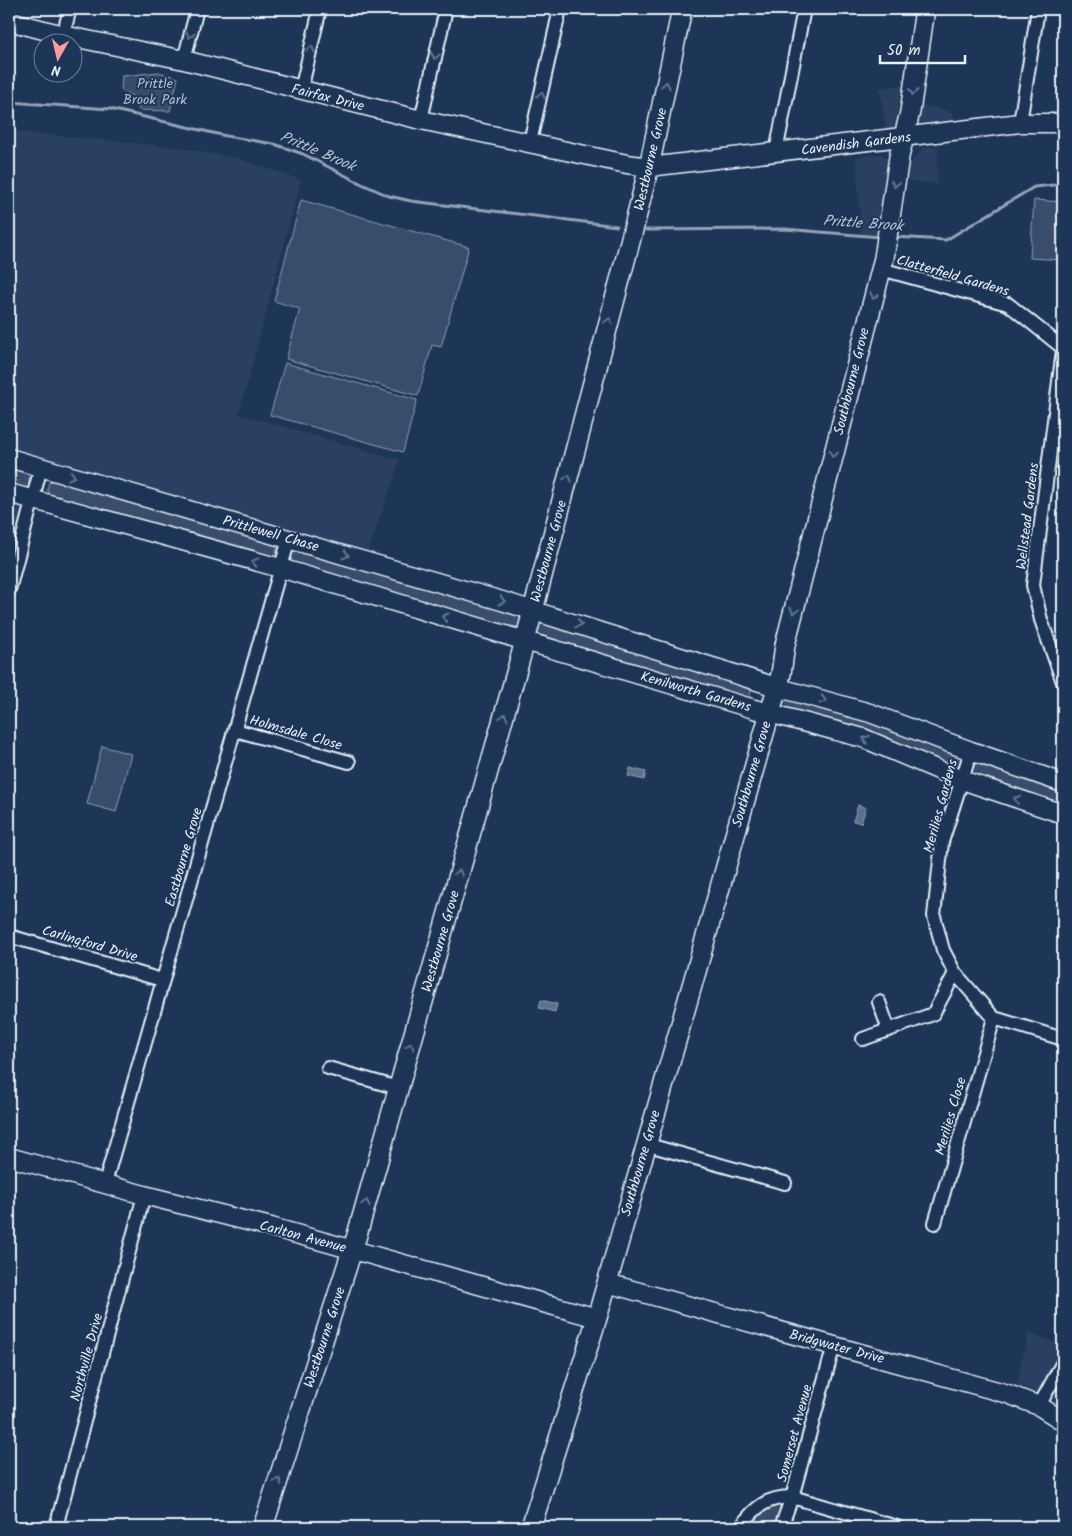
<svg xmlns="http://www.w3.org/2000/svg" width="1072" height="1536" font-family="Kalam,sans-serif">
	<rect width="100%" height="100%" fill="#1d3557"/>
	<filter id="ink" filterUnits="userSpaceOnUse"><feTurbulence type="fractalNoise" baseFrequency=".02" numOctaves="2"/><feDisplacementMap in="SourceGraphic" scale="10" xChannelSelector="R" yChannelSelector="G"/><feConvolveMatrix kernelMatrix="1 2 1 2 8 2 1 2 1" color-interpolation-filters="sRGB"/></filter>
	<g filter="url(#ink)">
		<path fill="#2a4162" d="M902 85 895 130 886 131 880 88Z
			M918 104 952 112 954 121 914 126Z
			M9 131 175 147 240 159 301 180 239 414 400 460 368 552 9 447Z
			M938 146 937 184 906 180 907 168 923 148Z
			M882 154 889 159 876 235 861 234 856 157Z
			M9 502 24 507 18 534 9 532Z
			M1029 1333 1055 1343 1063 1350V1404L1054 1398 1016 1385Z"/>
		<path fill="#374d6c" stroke="#909fb2" d="M159 72 178 78 170 111 139 110 134 97 121 90 122 76Z
			M301 200 469 247 441 347 432 345 418 396 286 359 300 309 274 301Z
			M1034 200 1063 202V260L1030 258Z
			M285 363 417 400 403 452 270 415Z
			M9 466 29 472V487L22 489 9 485Z
			M58 480 274 541 277 548 275 555 270 560 52 498 47 490 49 482Z
			M298 549 518 613 521 620 518 627 505 626 294 568 289 560 293 552Z
			M542 620 664 659 751 690 749 701 539 636 534 627 535 623Z
			M786 697 858 717 952 752 958 759 956 767 950 769 780 710 782 699Z
			M102 746 131 754 116 812 87 804Z
			M981 761 1063 789V809L971 778 969 771 971 766Z
			M771 1502 782 1503 784 1507 773 1527H745Z"/>
		<path fill="#5d7089" stroke="#95a4b5" d="M630 768 646 772 644 780 628 776Z
			M858 805 866 808 861 823 853 821Z
			M541 1000 557 1004 555 1012 539 1008Z"/>
		<g fill="none" stroke-linecap="round" stroke-linejoin="round">
			<path stroke="#95a4b5" stroke-width="3" d="M9 102 110 109 226 136 274 144 303 154 362 184 389 196 411 201 617 226
				M646 230 785 229 880 237
				M894 237 946 240 1034 187 1063 184"/>
			<defs>
				<path id="street" d="M63 35 70 9
					M184 60 197 9
					M301 90 320 9
					M421 120 446 9
					M1020 123 1038 9
					M530 142 560 9
					M776 152 804 9
					M881 269 1008 304 1063 348
					M1063 350 1033 585 1041 620 1063 682
					M9 590 41 467
					M235 730 349 762
					M971 751 942 842 934 916 943 950 955 973 994 1018 1063 1039
					M9 936 162 980
					M879 1002 889 1030
					M863 1039 933 1014 955 973
					M328 1068 398 1088
					M645 1144 785 1183
					M105 1183 289 539
					M935 1223 994 1018
					M1039 1406 1063 1362
					M56 1527 144 1195
					M741 1527C754 1507 768 1497 792 1497L897 1527
					M781 1527 792 1497 834 1345"/>
				<path id="secondary" d="M9 21 63 35 184 60 421 120 627 164 649 167 1020 123H1063
					M9 458 502 601 776 687 870 713 971 751 1063 783
					M9 493 280 568 754 709 863 738 962 780 1063 814
					M9 1157 144 1195 271 1227 597 1318
					M607 1283 1008 1394 1039 1406 1063 1421"/>
				<path id="primary" d="M263 1527 357 1235 525 641 631 238 649 167 682 9
					M531 1527 597 1318 781 674 785 645 884 258 899 157 910 112 925 9"/>
			</defs>
			<use href="#street" stroke="#e8f1f8" stroke-width="16"/>
			<use href="#secondary" stroke="#e8f1f8" stroke-width="21"/>
			<use href="#primary" stroke="#e8f1f8" stroke-width="22"/>
			<use href="#street" stroke="#1d3557" stroke-width="12"/>
			<use href="#secondary" stroke="#1d3557" stroke-width="18"/>
			<use href="#primary" stroke="#1d3557" stroke-width="19"/>
		</g>
		<defs><path id="oneway-chevron" d="M-2-3.5L2.5 0L-2 3.5" fill="none" stroke-width="1.6" stroke-linecap="round" stroke-linejoin="round" transform="scale(1.25)"/></defs>
		<g stroke="#64778f">
			<use href="#oneway-chevron" transform="translate(190 35) rotate(104)"/>
			<use href="#oneway-chevron" transform="translate(311 49) rotate(-77)"/>
			<use href="#oneway-chevron" transform="translate(435 56) rotate(102)"/>
			<use href="#oneway-chevron" transform="translate(666 85) rotate(-78)"/>
			<use href="#oneway-chevron" transform="translate(913 92) rotate(98)"/>
			<use href="#oneway-chevron" transform="translate(541 95) rotate(-77)"/>
			<use href="#oneway-chevron" transform="translate(895 184) rotate(99)"/>
			<use href="#oneway-chevron" transform="translate(874 296) rotate(106)"/>
			<use href="#oneway-chevron" transform="translate(609 321) rotate(-75)"/>
			<use href="#oneway-chevron" transform="translate(833 454) rotate(104)"/>
			<use href="#oneway-chevron" transform="translate(72 476) rotate(16)"/>
			<use href="#oneway-chevron" transform="translate(568 478) rotate(-75)"/>
			<use href="#oneway-chevron" transform="translate(346 555) rotate(16)"/>
			<use href="#oneway-chevron" transform="translate(255 562) rotate(-165)"/>
			<use href="#oneway-chevron" transform="translate(502 601) rotate(16)"/>
			<use href="#oneway-chevron" transform="translate(794 611) rotate(104)"/>
			<use href="#oneway-chevron" transform="translate(445 617) rotate(-164)"/>
			<use href="#oneway-chevron" transform="translate(579 624) rotate(17)"/>
			<use href="#oneway-chevron" transform="translate(823 700) rotate(15)"/>
			<use href="#oneway-chevron" transform="translate(504 717) rotate(-74)"/>
			<use href="#oneway-chevron" transform="translate(866 739) rotate(-159)"/>
			<use href="#oneway-chevron" transform="translate(1017 799) rotate(-161)"/>
			<use href="#oneway-chevron" transform="translate(459 873) rotate(-74)"/>
			<use href="#oneway-chevron" transform="translate(410 1046) rotate(-74)"/>
			<use href="#oneway-chevron" transform="translate(366 1203) rotate(-75)"/>
			<use href="#oneway-chevron" transform="translate(278 1481) rotate(-72)"/>
		</g>
	</g>
	<g text-anchor="middle" stroke-width="4" stroke-linejoin="round" paint-order="stroke">
		<g font-size="14" fill="#b3c0ce" stroke="#1d3557">
			<text x="155" y="88">Prittle<tspan x="155" dy="16">Brook Park</tspan></text>
		</g>
		<g font-size="14" fill="#e8f1f8" stroke="#1d3557">
			<text transform="translate(328 97) rotate(14)" y="5">Fairfax Drive</text>
			<text transform="translate(856 143) rotate(-7)" y="5">Cavendish Gardens</text>
			<text transform="translate(650 159) rotate(-77)" y="5">Westbourne Grove</text>
			<text transform="translate(953 275) rotate(16)" y="5">Clatterfield Gardens</text>
			<text transform="translate(851 381) rotate(-76)" y="5">Southbourne Grove</text>
			<text transform="translate(1027 516) rotate(-83)" y="5">Wellstead Gardens</text>
			<text transform="translate(271 533) rotate(16)" y="5">Prittlewell Chase</text>
			<text transform="translate(548 551) rotate(-75)" y="5">Westbourne Grove</text>
			<text transform="translate(696 691) rotate(16)" y="5">Kenilworth Gardens</text>
			<text transform="translate(296 732) rotate(16)" y="5">Holmsdale Close</text>
			<text transform="translate(751 774) rotate(-74)" y="5">Southbourne Grove</text>
			<text transform="translate(940 806) rotate(-75)" y="5">Merilies Gardens</text>
			<text transform="translate(183 857) rotate(-74)" y="5">Eastbourne Grove</text>
			<text transform="translate(440 941) rotate(-74)" y="5">Westbourne Grove</text>
			<text transform="translate(90 943) rotate(16)" y="5">Carlingford Drive</text>
			<text transform="translate(950 1116) rotate(-74)" y="5">Merilies Close</text>
			<text transform="translate(640 1163) rotate(-74)" y="5">Southbourne Grove</text>
			<text transform="translate(303 1236) rotate(15)" y="5">Carlton Avenue</text>
			<text transform="translate(324 1337) rotate(-72)" y="5">Westbourne Grove</text>
			<text transform="translate(837 1346) rotate(15)" y="5">Bridgwater Drive</text>
			<text transform="translate(86 1357) rotate(-75)" y="5">Northville Drive</text>
			<text transform="translate(794 1433) rotate(-75)" y="5">Somerset Avenue</text>
		</g>
		<g font-size="15" font-style="italic" fill="#b7c4d1" stroke="#1d3557">
			<text transform="translate(318 151) rotate(23)" y="5">Prittle Brook</text>
			<text transform="translate(863 223) rotate(4)" y="5">Prittle Brook</text>
		</g>
	</g>
	<rect width="1072" height="1536" fill="none" stroke="#1d3557" stroke-width="30"/>
	<rect x="15" y="15" width="1042" height="1506" fill="none" stroke="#e8f1f8" stroke-width="2" filter="url(#ink)"/>
	<g transform="translate(58 58) rotate(188)"><circle r="24" fill="#1d3557" stroke="#6e8097"/>
	<path d="M0-4L9 19L0 12L-9 19Z" fill="#ff9aa2"/>
	<text y="-8" font-size="14" font-weight="bold" text-anchor="middle" fill="#e8f1f8">N</text>
	</g>
	<path d="M880 55v8h85v-8" fill="none" stroke="#e8f1f8" stroke-width="2.5"/>
	<text x="887" y="55" font-size="15" fill="#e8f1f8" stroke="#1d3557" stroke-width="4" paint-order="stroke">50 m</text>
</svg>
